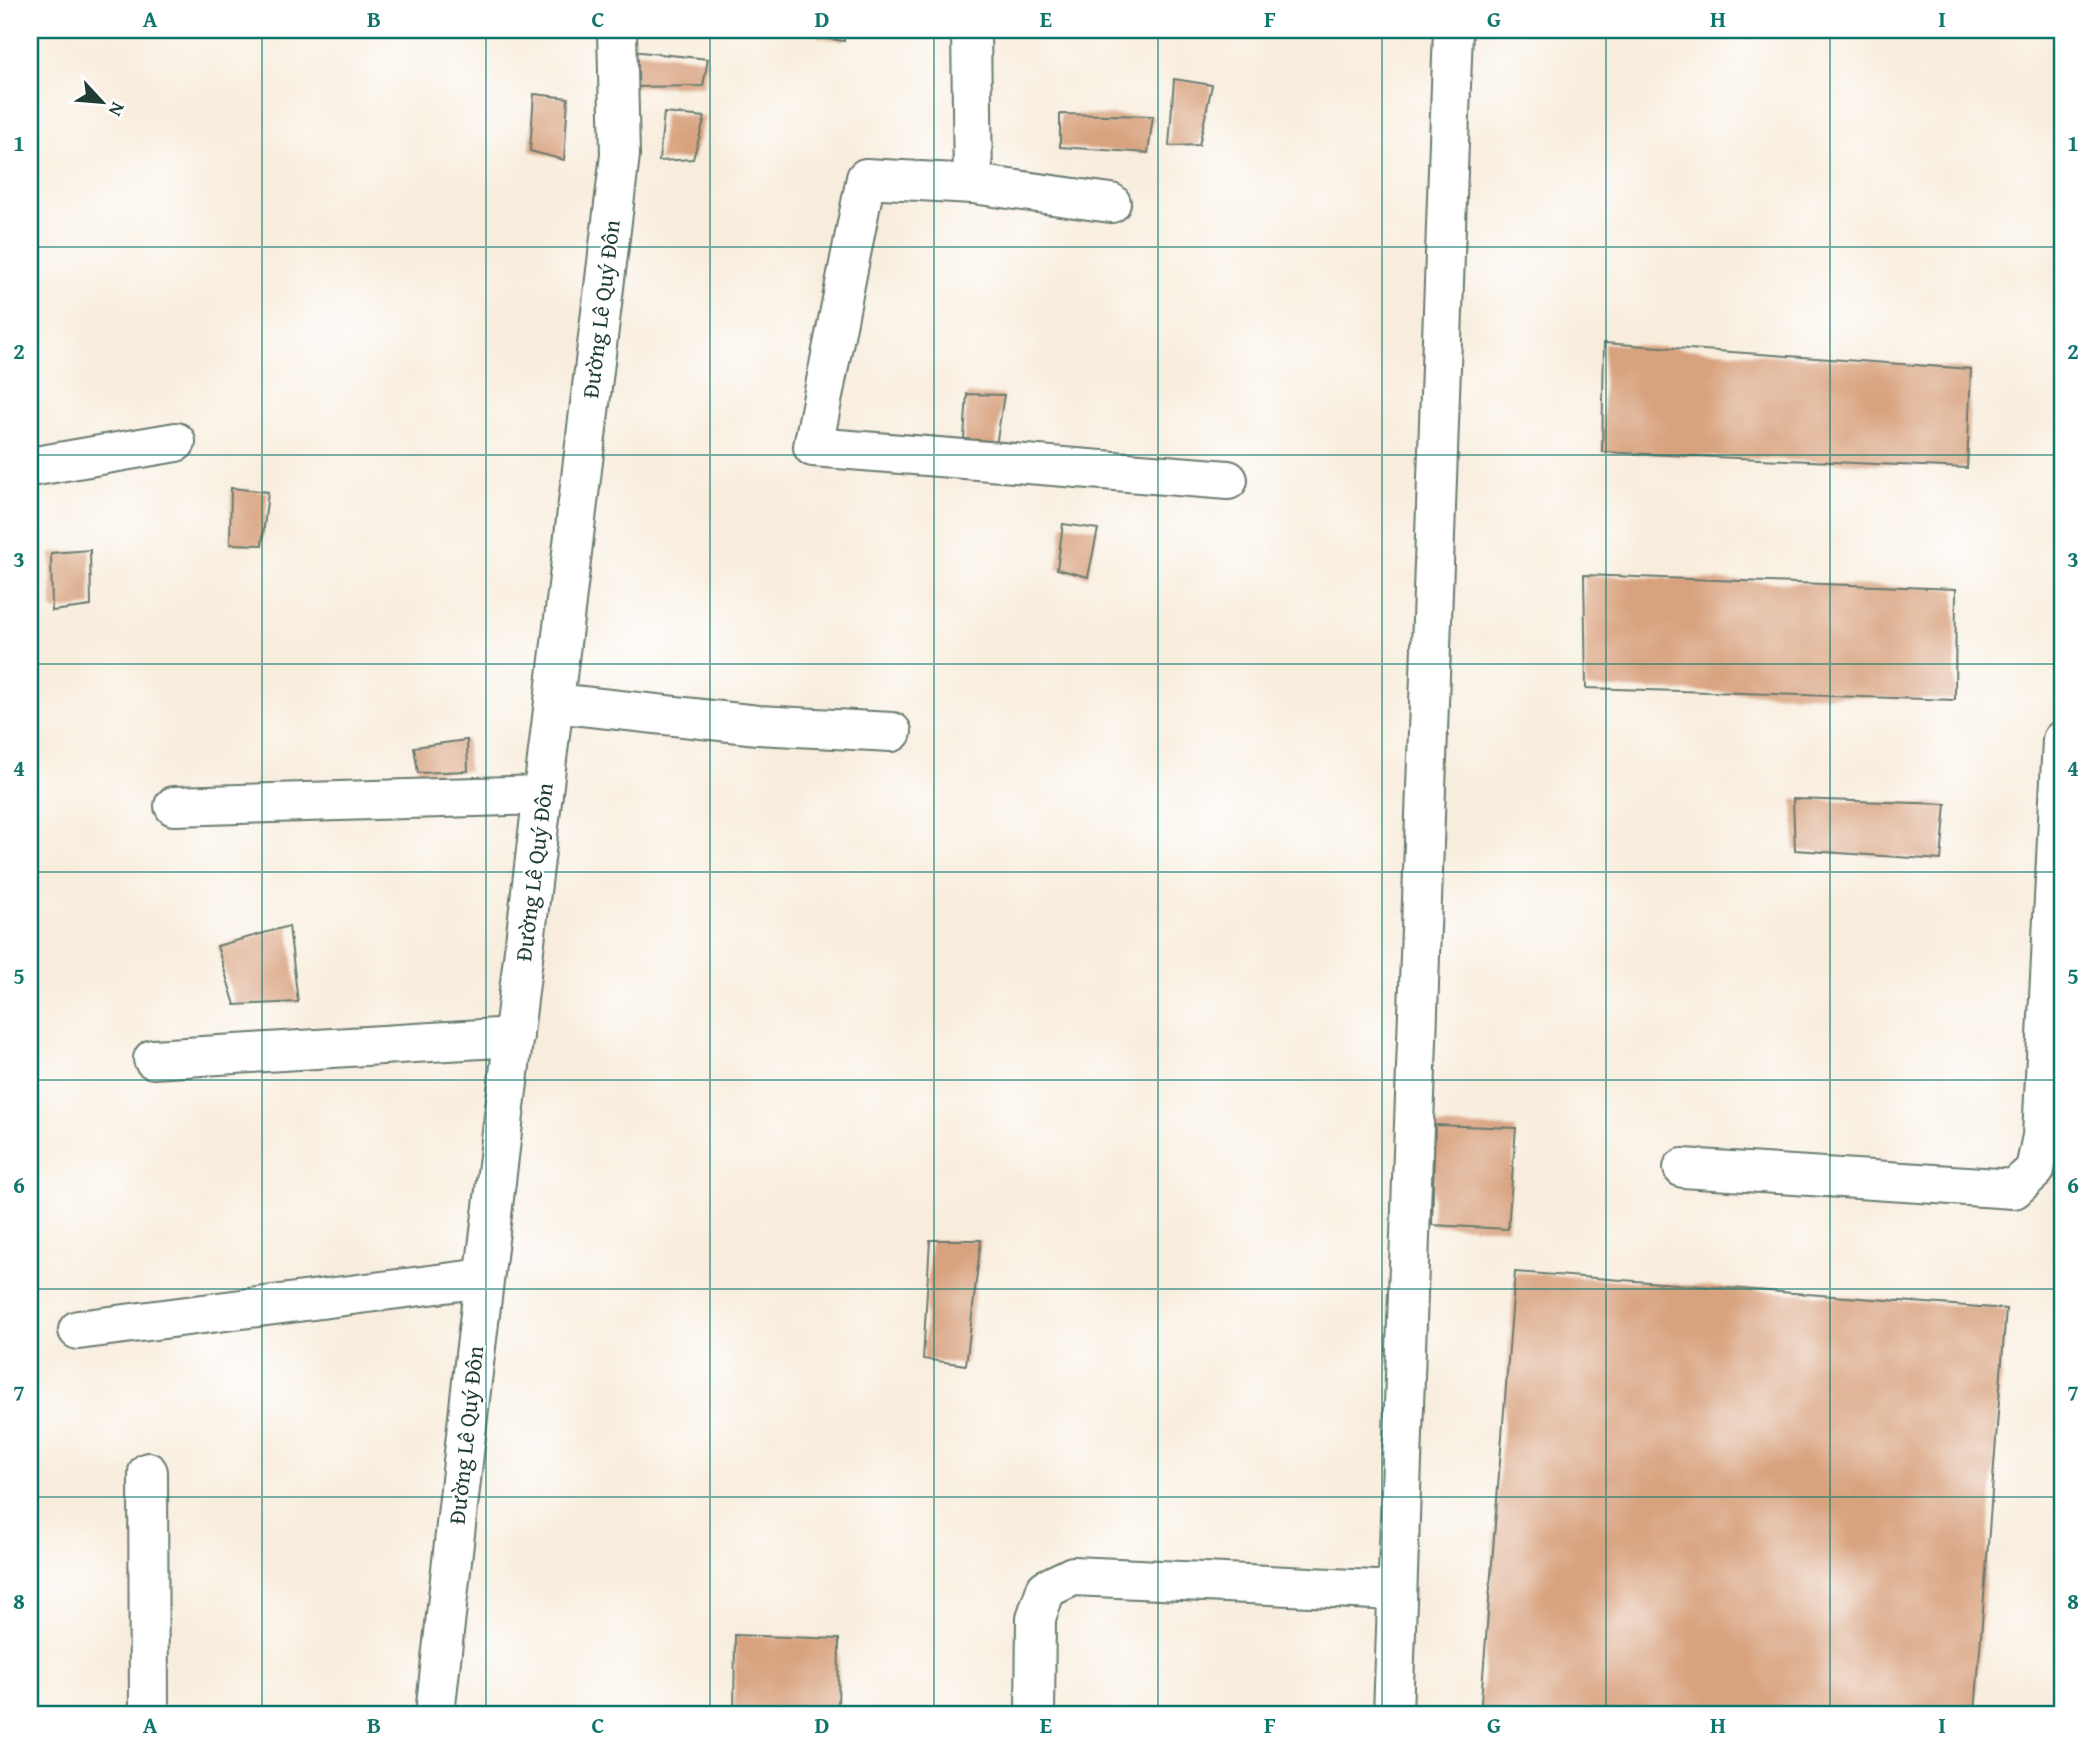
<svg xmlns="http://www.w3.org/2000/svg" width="2092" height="1744" font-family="'Gentium Book Plus',serif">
	<rect width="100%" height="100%" fill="#fff"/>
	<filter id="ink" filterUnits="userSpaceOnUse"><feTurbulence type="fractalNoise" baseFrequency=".0143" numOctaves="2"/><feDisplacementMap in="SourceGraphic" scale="14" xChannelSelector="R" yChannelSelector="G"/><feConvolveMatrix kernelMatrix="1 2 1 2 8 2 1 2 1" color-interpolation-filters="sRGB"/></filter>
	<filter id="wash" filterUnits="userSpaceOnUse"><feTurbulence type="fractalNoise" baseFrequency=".00686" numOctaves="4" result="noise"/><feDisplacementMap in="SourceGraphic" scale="28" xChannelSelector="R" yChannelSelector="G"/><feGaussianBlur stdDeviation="1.57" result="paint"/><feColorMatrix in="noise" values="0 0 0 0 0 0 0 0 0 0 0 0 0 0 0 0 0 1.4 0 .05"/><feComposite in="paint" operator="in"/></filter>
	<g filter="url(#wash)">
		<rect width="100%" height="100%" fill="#f8eddd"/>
		<g id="blocks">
			<path fill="#d8a27e" d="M30 30H36L32 85H30Z
				M819 30H845L844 41 818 37Z
				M631 51 708 59 703 86 629 87Z
				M1174 79 1212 85 1199 145 1169 146Z
				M534 94 568 98 564 160 530 151Z
				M664 113 705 117 693 159 659 161Z
				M1060 114 1153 116 1148 153 1060 147Z
				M1604 343 1971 369 1967 468 1602 452Z
				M967 394 1004 395 995 452 963 453Z
				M231 488 268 492 262 545 230 544Z
				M1063 524 1098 529 1088 577 1057 569Z
				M90 550 91 606 52 611 51 553Z
				M1584 575 1956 589 1955 700 1586 688Z
				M467 740 468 771 418 773 414 747Z
				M1793 799 1946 804 1941 860 1795 850Z
				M289 926 298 1002 235 1005 217 946Z
				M1435 1125 1516 1128 1508 1229 1432 1225Z
				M930 1240H981L966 1365 923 1359Z
				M1515 1272 2006 1309 1975 1714H1480Z
				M735 1635 839 1639 838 1714H734Z"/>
		</g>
	</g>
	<g filter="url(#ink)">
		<use href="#blocks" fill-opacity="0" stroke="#6b7b6f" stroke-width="2"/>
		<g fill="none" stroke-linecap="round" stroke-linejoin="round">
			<defs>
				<path id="minor" d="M971 30 973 184
					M1111 203 973 184 866 178 813 447 1228 480
					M30 467 176 442
					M554 703 758 725 892 732
					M174 806 543 795
					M153 1059 514 1037
					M1683 1168 2014 1189 2035 1170 2042 1136 2062 740
					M78 1330 484 1278
					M148 1472 149 1714
					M435 1714 473 1372 620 155 617 30
					M1035 1714 1036 1618 1046 1589 1073 1576 1397 1591
					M1393 1714 1453 30"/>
			</defs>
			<use href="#minor" stroke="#6b7b6f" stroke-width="42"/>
			<use href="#minor" stroke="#fff" stroke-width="38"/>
		</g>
	</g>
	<path fill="none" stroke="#0f766e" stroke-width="2" stroke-opacity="0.55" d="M262 30V1714M486 30V1714M710 30V1714M934 30V1714M1158 30V1714M1382 30V1714M1606 30V1714M1830 30V1714M30 247H2062M30 455H2062M30 664H2062M30 872H2062M30 1080H2062M30 1289H2062M30 1497H2062"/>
	<g text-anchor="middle" stroke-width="5" stroke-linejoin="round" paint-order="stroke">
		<g font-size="23" fill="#1f3d34" stroke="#fff">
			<text transform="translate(601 309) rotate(-83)" y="8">Đường Lê Quý Đôn</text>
			<text transform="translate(534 872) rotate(-83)" y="8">Đường Lê Quý Đôn</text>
			<text transform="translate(466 1435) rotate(-84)" y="8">Đường Lê Quý Đôn</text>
		</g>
	</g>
	<rect width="2092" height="1744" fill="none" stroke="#fff" stroke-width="77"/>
	<g transform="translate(102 102) rotate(116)" stroke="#ffffff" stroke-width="5" paint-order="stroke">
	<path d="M0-5L12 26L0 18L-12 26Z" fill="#1f3d34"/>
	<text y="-10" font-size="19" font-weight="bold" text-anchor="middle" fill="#1f3d34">N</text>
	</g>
	<rect x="38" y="38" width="2016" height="1668" fill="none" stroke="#0f766e" stroke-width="2.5"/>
	<g font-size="23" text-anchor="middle" font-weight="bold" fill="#0f766e">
		<text x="150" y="27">A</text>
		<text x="374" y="27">B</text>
		<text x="598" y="27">C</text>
		<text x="822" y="27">D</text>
		<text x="1046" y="27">E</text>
		<text x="1270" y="27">F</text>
		<text x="1494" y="27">G</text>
		<text x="1718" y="27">H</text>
		<text x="1942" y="27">I</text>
		<text x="19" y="151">1</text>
		<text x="2073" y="151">1</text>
		<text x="19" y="359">2</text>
		<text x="2073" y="359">2</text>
		<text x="19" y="567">3</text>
		<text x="2073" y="567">3</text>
		<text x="19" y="776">4</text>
		<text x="2073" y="776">4</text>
		<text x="19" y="984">5</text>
		<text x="2073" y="984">5</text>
		<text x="19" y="1193">6</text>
		<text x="2073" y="1193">6</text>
		<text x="19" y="1401">7</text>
		<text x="2073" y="1401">7</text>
		<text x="19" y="1609">8</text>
		<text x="2073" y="1609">8</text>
		<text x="150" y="1733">A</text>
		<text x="374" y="1733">B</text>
		<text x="598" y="1733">C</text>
		<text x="822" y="1733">D</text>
		<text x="1046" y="1733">E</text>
		<text x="1270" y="1733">F</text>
		<text x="1494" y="1733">G</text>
		<text x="1718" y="1733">H</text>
		<text x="1942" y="1733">I</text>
	</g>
</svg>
